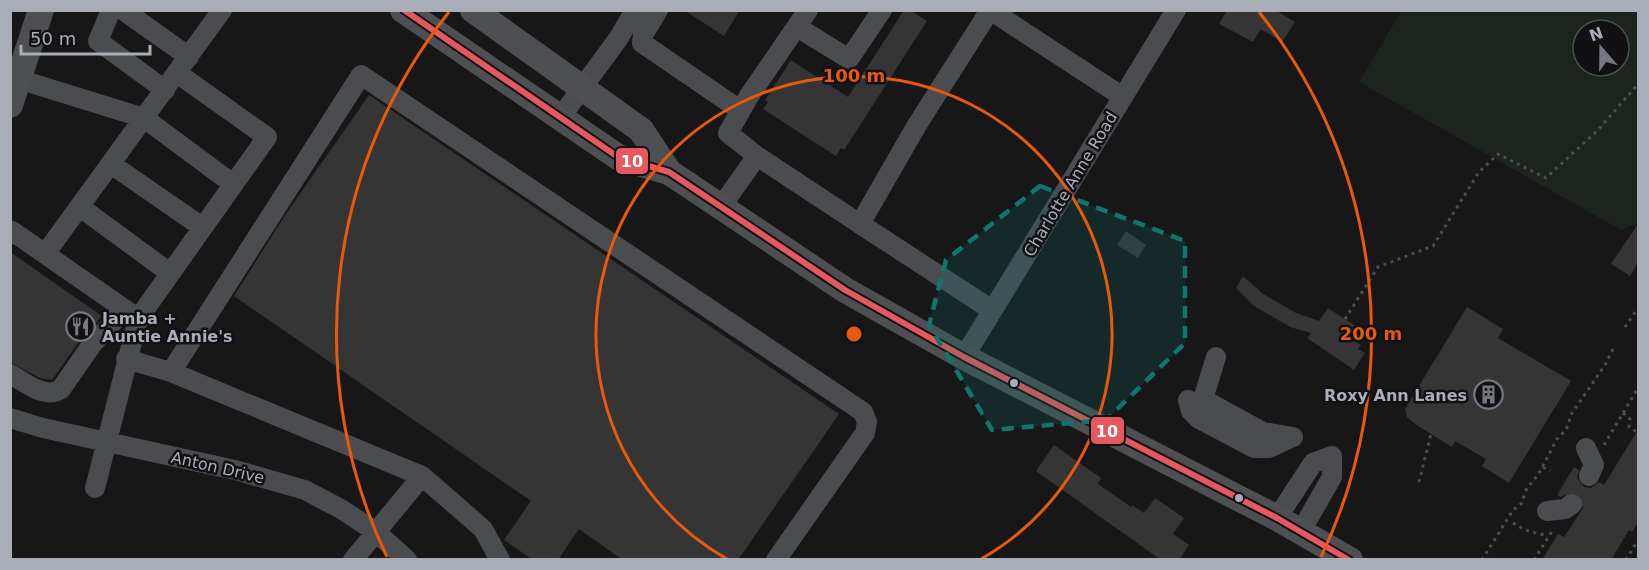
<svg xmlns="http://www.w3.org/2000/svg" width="1649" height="570" font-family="'DejaVu Sans',sans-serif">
	<rect width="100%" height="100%" fill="#171717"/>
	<path fill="#1d241e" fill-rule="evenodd" d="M1402 10 1638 11V223L1621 230 1359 82ZM1583 30H1619V66H1583Z"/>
	<path fill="#353536" d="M684 10H740L724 36Z
		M904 10H910L927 21 844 150 841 148 836 156 763 109 768 102 765 100 791 60 848 97Z
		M1227 10H1275L1295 22 1282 42 1261 29 1253 42 1219 24Z
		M369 95 839 414 738 560H623L579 529 558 560H533L504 540 531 501 234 296 286 214Z
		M1638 224V262L1630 276 1611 264Z
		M1126 231 1146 245 1138 258 1117 245Z
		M10 252 102 316 83 336 52 380 40 378 10 362Z
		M1243 276 1263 294 1296 313 1319 321 1328 308 1360 329 1353 340 1361 345 1358 349 1365 353 1354 370 1307 338 1311 333 1290 327 1254 306 1236 288Z
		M1467 307 1503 329 1498 338 1571 381 1509 483 1482 466 1486 459 1455 441 1452 447 1415 424 1407 417 1405 409Z
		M1638 430V522L1632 532 1629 530 1611 560H1542L1558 534 1564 537 1583 508 1582 498 1577 493 1570 492 1561 497 1557 495 1574 467 1579 470 1577 478 1584 487 1591 488 1599 482 1604 485Z
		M1054 445 1101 478 1098 484 1131 507 1132 505 1144 513 1155 498 1184 518 1173 534 1189 545 1179 560H1161L1036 471Z"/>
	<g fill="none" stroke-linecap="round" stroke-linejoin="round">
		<path stroke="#343537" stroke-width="20" stroke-dasharray="20 10" stroke-linecap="butt" d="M1572 504 1589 476"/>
		<path stroke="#4d4e52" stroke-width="3" stroke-dasharray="3 4.5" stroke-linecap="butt" d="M1345 319 1378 267 1433 246 1479 172 1498 154 1546 178 1599 129 1638 84
			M1625 327 1638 308
			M1623 413 1630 419 1629 427 1637 432
			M1604 445 1638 388
			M1543 467 1550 471
			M1419 482 1431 434
			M1513 523 1525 530 1548 536
			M1482 560 1513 510 1521 504 1527 488 1538 475 1557 439 1566 430 1572 413 1605 365 1615 345
			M1534 560 1554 528
			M1626 560 1638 540"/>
		<path stroke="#4b4c50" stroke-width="20" d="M111 10 98 41 165 90
			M123 10 189 57
			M658 10 643 35 642 43 740 110
			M808 10 749 96 728 133 757 156 860 224
			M990 10 917 125 860 224 992 310
			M990 10 1123 97
			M797 27 849 59 882 10
			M18 79 144 118 233 184
			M560 118 618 39 635 10
			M111 164 202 227
			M80 207 170 273
			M720 208 757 156
			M10 234 12 231 133 315
			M45 254 222 10
			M964 357 1176 10
			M1216 357 1204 396 1208 402 1263 432 1293 437
			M126 359 171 372
			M10 374C25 382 45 400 61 389L93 343 110 326 122 308
			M1188 400 1191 411 1199 419 1254 448H1269L1293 437
			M10 418 43 428 235 470 305 490 341 509 376 532 407 560
			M1586 448 1594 465 1589 476
			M422 476 483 529 500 560
			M95 488 138 319 267 137 177 73
			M1547 511 1565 509 1572 504
			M1277 518 1313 463 1332 456V477L1301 531
			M353 560 422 476 171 372 361 75 863 412 867 422 865 433 776 560"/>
		<path stroke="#4d4f52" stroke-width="26" d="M403 10 618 157 669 172 845 290 964 357 1277 518 1350 560
			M473 10 641 130 669 172
			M10 105 41 10"/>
		<defs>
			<path id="bus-1" d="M404 10 618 157 669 172 845 290 964 357 1277 518 1349 560"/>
		</defs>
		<use href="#bus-1" stroke="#111113" stroke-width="10"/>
		<use href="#bus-1" stroke="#e6585e" stroke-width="6"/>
	</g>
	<path fill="#0f766e" fill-opacity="0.2" stroke="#0f766e" stroke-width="4.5" stroke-dasharray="12 8" stroke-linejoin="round" d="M1040 186 1185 241V343L1106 420 992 430 929 325 946 260Z"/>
	<g fill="none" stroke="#e8590c" stroke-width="3">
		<path d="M727 559A258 258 0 1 1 981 559"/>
		<path d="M387 557A517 517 0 0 1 449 12M1259 12A517 517 0 0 1 1321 557"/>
	</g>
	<defs>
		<symbol id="restaurant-ring" viewBox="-11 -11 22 22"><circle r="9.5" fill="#111113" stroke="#757880" stroke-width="1.5"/><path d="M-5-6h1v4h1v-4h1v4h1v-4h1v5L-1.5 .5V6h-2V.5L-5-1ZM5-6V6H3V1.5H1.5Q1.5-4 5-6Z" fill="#757880"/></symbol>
		<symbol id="building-ring" viewBox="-11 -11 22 22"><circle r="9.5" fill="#111113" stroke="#757880" stroke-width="1.5"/><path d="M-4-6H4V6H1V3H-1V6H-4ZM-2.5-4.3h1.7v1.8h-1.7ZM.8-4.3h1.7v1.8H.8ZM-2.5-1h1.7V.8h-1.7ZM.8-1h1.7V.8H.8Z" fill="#757880"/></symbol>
	</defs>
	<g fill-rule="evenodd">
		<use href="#restaurant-ring" x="64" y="310" width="33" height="33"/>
		<use href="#building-ring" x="1472" y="378" width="33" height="33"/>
	</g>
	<g fill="#a8adb8" stroke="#111113" stroke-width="2">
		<circle cx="1014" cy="383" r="5"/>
		<circle cx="1239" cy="498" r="5"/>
	</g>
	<g text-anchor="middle" stroke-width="5" stroke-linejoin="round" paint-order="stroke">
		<g font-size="16" fill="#a8adb8" stroke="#111113">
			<text transform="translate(1070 184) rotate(-59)" y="6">Charlotte Anne Road</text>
			<text transform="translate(218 467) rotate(13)" y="6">Anton Drive</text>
		</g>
		<g font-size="16" font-weight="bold" fill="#a8adb8" stroke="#111113" text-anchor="start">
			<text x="102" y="324">Jamba +<tspan x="102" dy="18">Auntie Annie's</tspan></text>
			<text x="1467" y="401" text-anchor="end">Roxy Ann Lanes</text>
		</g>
	</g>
	<circle cx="854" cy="334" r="9" fill="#e8590c" stroke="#111113" stroke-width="3"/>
	<g font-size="18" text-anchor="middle" font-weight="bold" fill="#e8590c" stroke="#111113" stroke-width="5" stroke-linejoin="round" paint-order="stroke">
		<text x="854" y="82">100 m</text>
		<text x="1371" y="340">200 m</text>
	</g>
	<g stroke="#111113" stroke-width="2">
		<rect x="615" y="147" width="34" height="28" rx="6" fill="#e6585e"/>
		<rect x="1090" y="416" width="35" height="29" rx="6" fill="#e6585e"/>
	</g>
	<g font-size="16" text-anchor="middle" font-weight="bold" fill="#fff">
		<text x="632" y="167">10</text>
		<text x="1107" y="437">10</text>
	</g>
	<rect width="1649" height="570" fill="none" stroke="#a8adb8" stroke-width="24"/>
	<g transform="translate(1601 48) rotate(340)"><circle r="28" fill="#111113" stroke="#4d4f55" stroke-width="1.5"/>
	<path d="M0-4.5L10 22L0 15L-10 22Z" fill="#757880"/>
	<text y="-9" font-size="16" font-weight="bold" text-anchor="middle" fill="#a8adb8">N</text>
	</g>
	<path d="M21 45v9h129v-9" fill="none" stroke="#a8adb8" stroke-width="3"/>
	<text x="30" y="45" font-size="18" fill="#a8adb8" stroke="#111113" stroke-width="4.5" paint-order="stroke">50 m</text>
</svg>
